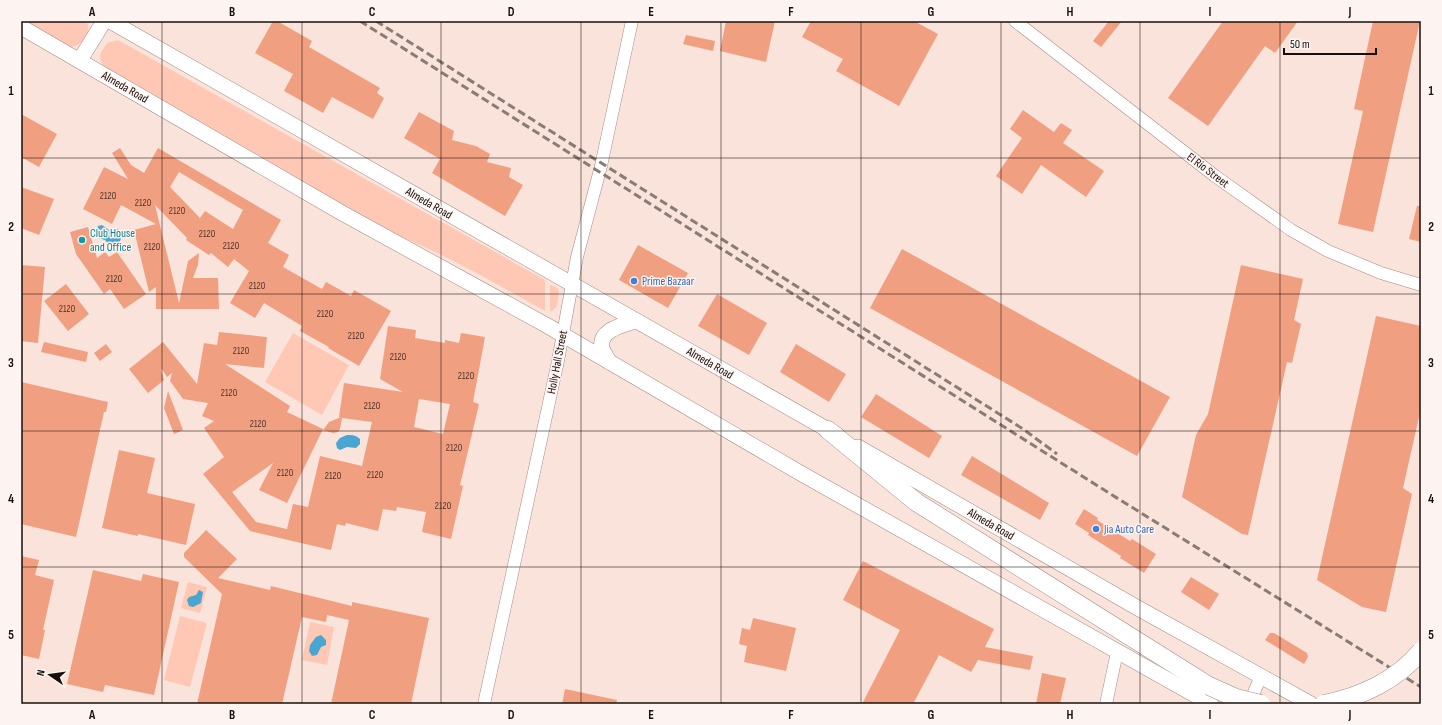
<svg xmlns="http://www.w3.org/2000/svg" width="1442" height="725" font-family="'Sofia Sans Condensed',sans-serif">
	<rect width="100%" height="100%" fill="#fae3da"/>
	<path fill="#fec8b5" d="M21 21H86C90 27 89 31 85 38 81 45 72 49 64 46 52 41 33 28 21 21Z
		M118 40 545 280V311C496 284 448 255 396 235L106 70C97 57 99 55 107 43Z
		M550 285 556 287 559 291 557 306 552 311H550Z
		M293 333 349 365 322 415 265 382Z
		M188 582 207 587 200 613 181 608Z
		M180 616 207 623 190 687 164 680Z
		M310 622 334 627 327 665 302 660Z"/>
	<path fill="#48a6d0" d="M102 225 110 231 117 229 120 230C122 235 121 242 117 246L111 247 105 240 99 238 97 236 96 231 98 226Z
		M347 435C352 435 356 435 360 439V444L356 448 347 447 340 450 337 448 336 443 340 438Z
		M199 590 203 592 201 603 193 607 189 606 187 600 189 597 196 595Z
		M321 635 326 640V645L321 647 317 655 312 656 309 651 310 645 316 637Z"/>
	<path fill="#f19f81" fill-rule="evenodd" d="M273 21H277L312 41 309 47 380 88 377 93 384 98 373 119 332 97 323 113 284 91 293 74 255 53Z
		M726 21H775L766 62 720 51Z
		M811 21H914L938 34 899 106 836 71 843 59 802 37Z
		M1109 21H1122L1101 47 1093 41Z
		M1223 21H1298L1275 53 1265 46 1208 126 1168 98Z
		M1373 21H1420L1373 232 1338 224 1363 111 1354 109Z
		M686 35 715 41 713 51 683 44Z
		M1023 110 1054 132 1061 123 1072 130 1063 143 1104 171 1086 197 1041 165 1022 194 996 176 1022 138 1010 129Z
		M419 112 454 131 452 140 476 146 490 154 487 162 511 168 509 177 523 185 505 216 432 173 440 159 404 138Z
		M21 114 57 134 39 167 21 157Z
		M120 148 131 165 144 173 158 148 281 220 268 243 289 255 283 267 322 289 326 282 351 296 354 290 391 311 359 366 328 348 329 347 300 331 302 326 264 303 255 318 230 303 249 271 234 259 228 267 211 253 209 255 186 240 187 238 155 205 179 303 188 261 199 253 198 265 193 278H218L219 309H156V287L149 292 134 230 156 224 121 205 112 224 83 209 104 167 128 179 112 153ZM179 172 243 210 233 229 205 211 200 218 170 187Z
		M21 187 54 199 39 235 21 228Z
		M1417 206H1421V242L1409 239Z
		M88 227 97 258 105 252 109 257 117 252 146 294 124 309 110 289 104 294 76 254 70 232Z
		M638 245 688 273 668 308 619 280Z
		M902 249 1170 397 1137 456 870 308Z
		M21 265 45 267 38 343 21 341Z
		M1241 265 1303 279 1294 320 1301 324 1292 363 1287 362 1248 535 1242 534 1182 497 1196 435 1208 414Z
		M66 284 89 314 68 331 44 301Z
		M717 294 767 323 749 355 698 326Z
		M1376 316 1421 326V408L1403 488 1412 494 1386 612 1362 607 1317 580Z
		M388 326 416 330 415 338 445 343V340L459 343 461 333 485 337 473 402 479 404 460 485 463 486 451 539 422 532 426 512 397 507 396 511 383 509 378 531 346 523 345 526 337 524 331 550 250 531 203 474 224 457 204 428 214 421 202 416 208 403 183 399 170 381 172 373 167 377 162 369 161 370 164 380 148 393 129 369 163 342 197 384 204 343 217 345 219 332 267 337 264 368 225 364 290 406 287 412 323 429 287 503 259 490 273 463 232 492 256 522 287 529 293 504 308 507 320 456 362 466 372 422 342 418 340 429 338 432 333 433 323 430 329 422 341 417H339L344 383 403 392 380 379ZM419 399 450 404 443 434 414 427Z
		M44 342 88 352 86 362 41 352Z
		M106 344 112 352 100 361 94 353Z
		M796 344 846 374 829 402 780 372Z
		M21 382 108 402 106 412H104L76 537 21 524Z
		M168 391 183 430 174 434 164 408Z
		M876 394 942 436 929 458 861 417Z
		M119 450 155 458 147 493 195 504 186 545 138 534V536L102 528Z
		M972 456 1049 503 1040 520 961 475Z
		M1084 509 1098 518 1097 520 1130 541 1132 539 1156 554 1144 573 1120 558 1121 556 1088 535 1089 533 1075 524Z
		M206 530 237 559 218 578 270 590 271 586 352 606V602L429 618 411 704H331L349 620 327 615 326 622 302 617 282 704H197L222 594 184 557V553Z
		M21 556 39 560 35 575 54 580 43 630H45L39 659 21 655Z
		M863 561 994 629 985 647 1033 656 1030 670 978 660 971 672 939 655 913 704H862L900 630 843 600Z
		M93 570 141 581 143 574 179 582 154 695 105 685 103 692 67 684Z
		M1191 577 1219 594 1209 610 1181 592Z
		M753 618 796 628 786 671 744 662 747 646 739 644 742 628 750 630Z
		M1270 633H1274L1307 653 1308 657 1304 664 1265 640Z
		M1042 673 1066 678 1060 704H1036Z
		M565 689 617 700 616 704H562Z"/>
	<g fill="none" stroke-linecap="round" stroke-linejoin="round">
		<defs>
			<path id="minor" d="M1015 21 1215 176 1291 230 1328 251 1381 273 1421 285
				M484 704 558 361 577 257 601 166 632 21
				M1106 704 1117 652
				M1249 704 1261 676"/>
			<path id="major" d="M110 21 837 435
				M21 27 342 213 546 325 802 474 1211 704
				M80 60 104 21
				M609 362C607 357 603 352 602 348 598 330 623 325 635 321
				M858 447 1136 607 1311 704"/>
			<path id="highway" d="M828 430 916 502 1209 686"/>
		</defs>
		<use href="#minor" stroke="#a28c85" stroke-width="13"/>
		<use href="#major" stroke="#a28c85" stroke-width="16"/>
		<use href="#highway" stroke="#a28c85" stroke-width="19"/>
		<use href="#minor" stroke="#fff" stroke-width="12"/>
		<use href="#major" stroke="#fff" stroke-width="15"/>
		<use href="#highway" stroke="#fff" stroke-width="18"/>
		<path stroke="#8a7b75" stroke-width="3" stroke-dasharray="8 4" stroke-linecap="butt" d="M360 21 1109 493 1421 687
			M376 21 1023 429 1057 454"/>
		<defs>
			<path id="highway-bridge" d="M1209 686 1236 698 1261 704
				M1324 704C1361 697 1397 680 1421 651"/>
		</defs>
		<use href="#highway-bridge" stroke="#a28c85" stroke-width="19" stroke-linecap="butt"/>
		<use href="#highway-bridge" stroke="#fff" stroke-width="18"/>
	</g>
	<path fill="none" stroke="#18100d" stroke-width="1" stroke-opacity="0.55" d="M162 21V704M302 21V704M441 21V704M581 21V704M721 21V704M861 21V704M1001 21V704M1140 21V704M1280 21V704M21 158H1421M21 294H1421M21 431H1421M21 567H1421"/>
	<circle fill="#0f9aa8" stroke="#fdf3f0" stroke-width="1.5" cx="82" cy="240" r="4"/>
	<g fill="#3f7fe0" stroke="#fdf3f0" stroke-width="1.5">
		<circle cx="634" cy="281" r="4"/>
		<circle cx="1096" cy="529" r="4"/>
	</g>
	<g text-anchor="middle" stroke-width="3" stroke-linejoin="round" paint-order="stroke">
		<g font-size="10" fill="#4e342a">
			<text x="108" y="199">2120</text>
			<text x="143" y="206">2120</text>
			<text x="177" y="214">2120</text>
			<text x="207" y="237">2120</text>
			<text x="231" y="249">2120</text>
			<text x="152" y="250">2120</text>
			<text x="114" y="282">2120</text>
			<text x="257" y="289">2120</text>
			<text x="67" y="312">2120</text>
			<text x="325" y="317">2120</text>
			<text x="356" y="339">2120</text>
			<text x="241" y="354">2120</text>
			<text x="398" y="360">2120</text>
			<text x="466" y="379">2120</text>
			<text x="229" y="396">2120</text>
			<text x="372" y="409">2120</text>
			<text x="258" y="427">2120</text>
			<text x="454" y="451">2120</text>
			<text x="285" y="476">2120</text>
			<text x="375" y="478">2120</text>
			<text x="333" y="479">2120</text>
			<text x="443" y="509">2120</text>
		</g>
		<g font-size="12" fill="#18100d" stroke="#fdf3f0">
			<text transform="translate(125 87) rotate(30)" y="4">Almeda Road</text>
			<text transform="translate(1208 170) rotate(37)" y="4">El Rio Street</text>
			<text transform="translate(429 203) rotate(30)" y="4">Almeda Road</text>
			<text transform="translate(557 362) rotate(-79)" y="4">Holly Hall Street</text>
			<text transform="translate(710 363) rotate(30)" y="4">Almeda Road</text>
			<text transform="translate(991 524) rotate(30)" y="4">Almeda Road</text>
		</g>
		<g font-size="12" fill="#0d838f" stroke="#fdf3f0" text-anchor="start">
			<text x="90" y="237">Club House<tspan x="90" dy="14">and Office</tspan></text>
		</g>
		<g font-size="12" fill="#366cbe" stroke="#fdf3f0" text-anchor="start">
			<text x="642" y="285">Prime Bazaar</text>
			<text x="1104" y="533">Jia Auto Care</text>
		</g>
	</g>
	<rect width="1442" height="725" fill="none" stroke="#fdf3f0" stroke-width="44"/>
	<g transform="translate(50 675) rotate(283)" stroke="#fdf3f0" stroke-width="3" paint-order="stroke">
	<path d="M0-3L7 15L0 10L-7 15Z" fill="#18100d"/>
	<text y="-6" font-size="11" font-weight="bold" text-anchor="middle" fill="#18100d">N</text>
	</g>
	<path d="M1284 48v6h92v-6" fill="none" stroke="#18100d" stroke-width="2"/>
	<text x="1290" y="48" font-size="12" fill="#18100d" stroke="#fdf3f0" stroke-width="3" paint-order="stroke">50 m</text>
	<rect x="22" y="22" width="1398" height="681" fill="none" stroke="#18100d" stroke-width="1.5"/>
	<g font-size="13" text-anchor="middle" font-weight="bold" fill="#18100d">
		<text x="92" y="16">A</text>
		<text x="232" y="16">B</text>
		<text x="372" y="16">C</text>
		<text x="511" y="16">D</text>
		<text x="651" y="16">E</text>
		<text x="791" y="16">F</text>
		<text x="931" y="16">G</text>
		<text x="1070" y="16">H</text>
		<text x="1210" y="16">I</text>
		<text x="1350" y="16">J</text>
		<text x="11" y="95">1</text>
		<text x="1431" y="95">1</text>
		<text x="11" y="231">2</text>
		<text x="1431" y="231">2</text>
		<text x="11" y="367">3</text>
		<text x="1431" y="367">3</text>
		<text x="11" y="503">4</text>
		<text x="1431" y="503">4</text>
		<text x="11" y="639">5</text>
		<text x="1431" y="639">5</text>
		<text x="92" y="719">A</text>
		<text x="232" y="719">B</text>
		<text x="372" y="719">C</text>
		<text x="511" y="719">D</text>
		<text x="651" y="719">E</text>
		<text x="791" y="719">F</text>
		<text x="931" y="719">G</text>
		<text x="1070" y="719">H</text>
		<text x="1210" y="719">I</text>
		<text x="1350" y="719">J</text>
	</g>
</svg>
